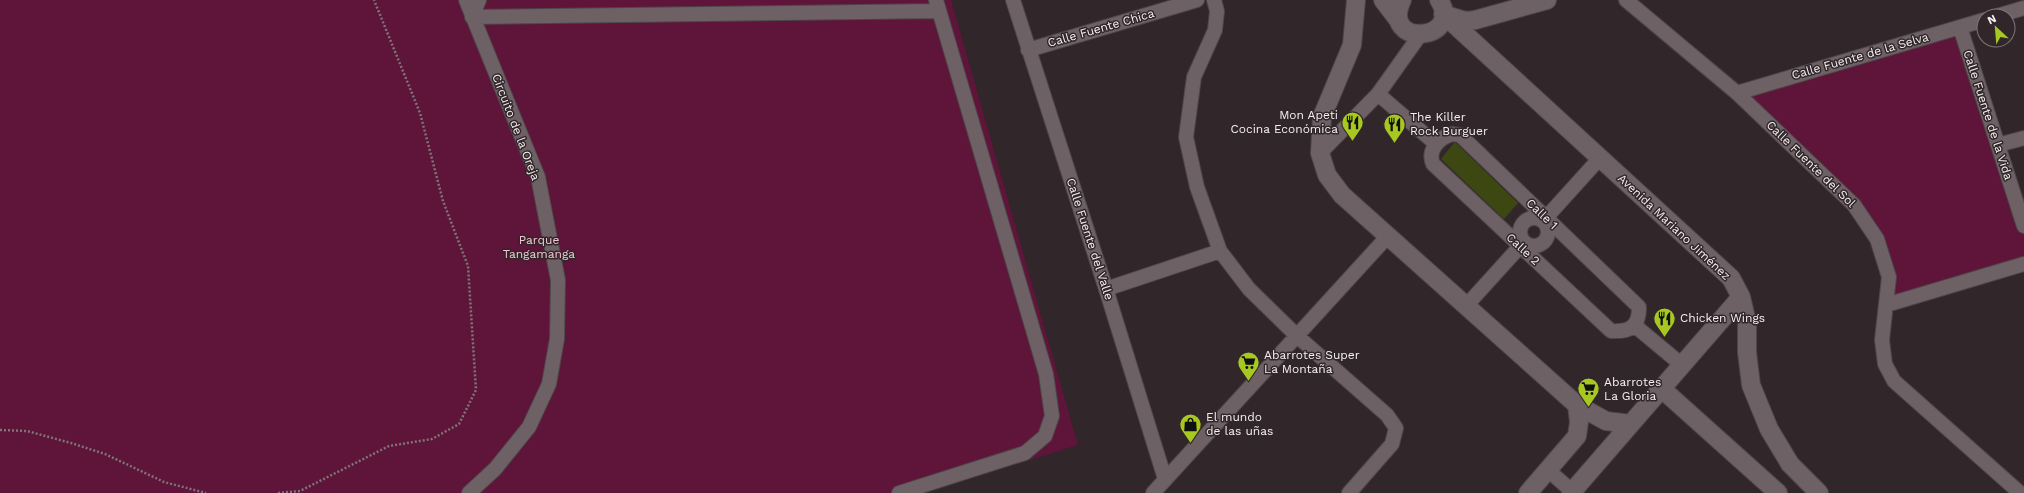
<svg xmlns="http://www.w3.org/2000/svg" width="2024" height="493" font-family="'Work Sans',sans-serif">
	<rect width="100%" height="100%" fill="#31272a"/>
	<path fill="#5f1439" d="M0 0H951L1078 445 923 493H0Z
		M1960 27 2024 226V264L1886 305 1889 277 1854 205 1737 93Z"/>
	<path fill="#3c4712" d="M1454 143H1456L1518 203 1504 219 1441 159Z"/>
	<g fill="none" stroke-linecap="round" stroke-linejoin="round">
		<defs>
			<path id="minor" d="M466 0 538 177 558 280 557 339 549 384 529 427 495 469 469 493
				M479 0 472 17 939 11
				M1013 0 1106 289 1165 479
				M1214 0 1217 11 1215 30 1194 77 1186 137 1197 187 1220 251 1249 289 1297 336 1387 415 1396 428 1392 444 1349 493
				M1626 0 1737 93 1854 205 1877 239 1889 277 1882 340 1885 364 1894 381 2020 493
				M1997 16 2024 8
				M1960 27 2024 226
				M1028 50 1197 0
				M1737 93 1984 20
				M1378 94 1436 144
				M1452 134 1460 135 1639 307C1639 328 1629 332 1611 331L1433 164C1427 150 1439 138 1452 134Z
				M1998 145 2024 138
				M1320 153 1378 94 1420 35
				M1520 232a14 14 0 1 1 28 0a14 14 0 1 1-28 0Z
				M1543 221 1600 158
				M1106 289 1220 251
				M1886 305 2024 264
				M1466 306 1524 242
				M1634 325 1682 365
				M1548 470 1574 493
				M899 493 1025 453 1045 436 1052 416 1046 374 936 0
				M1153 493 1388 236"/>
			<path id="tertiary" d="M1356 0 1352 45 1322 117 1320 153 1327 175 1342 195 1577 405 1606 421 1631 424
				M1383 0 1399 21
				M1402 0C1379 49 1465 41 1439 0
				M1443 14 1731 278 1741 297 1747 322V352L1751 385 1769 429 1790 464 1819 493
				M1446 15 1466 21 1475 20 1547 0
				M1662 389 1778 493
				M1528 493 1577 436 1579 422 1577 405
				M1571 493 1741 297"/>
		</defs>
		<use href="#minor" stroke="#4e4648" stroke-width="16"/>
		<use href="#tertiary" stroke="#4e4648" stroke-width="20"/>
		<path stroke="#7e7578" stroke-width="2.5" stroke-dasharray="2 2" stroke-linecap="butt" d="M0 430 27 431 71 443 105 454 164 482 206 493
			M278 493 300 491 389 446 432 439 459 424 476 390 468 266 443 201 420 113 374 0"/>
		<use href="#minor" stroke="#6d6165" stroke-width="14"/>
		<use href="#tertiary" stroke="#6d6165" stroke-width="18"/>
	</g>
	<defs>
		<symbol id="restaurant-pin" viewBox="-11 -11 22 30"><path d="M0 17L-7.5 6A9.5 9.5 0 1 1 7.5 6Z" fill="#a7c81f" stroke="#31272a"/><path d="M-5-6h1v4h1v-4h1v4h1v-4h1v5L-1.5 .5V6h-2V.5L-5-1ZM5-6V6H3V1.5H1.5Q1.5-4 5-6Z" fill="#111"/></symbol>
		<symbol id="supermarket-pin" viewBox="-11 -11 22 30"><path d="M0 17L-7.5 6A9.5 9.5 0 1 1 7.5 6Z" fill="#a7c81f" stroke="#31272a"/><path d="M-6-5.5h2.5l.6 2H6L4.5 2H-2.5L-4.4-4H-6ZM-1.5 3.2a1.3 1.3 0 1 0 .1 0ZM3 3.2a1.3 1.3 0 1 0 .1 0Z" fill="#111"/></symbol>
		<symbol id="shop-pin" viewBox="-11 -11 22 30"><path d="M0 17L-7.5 6A9.5 9.5 0 1 1 7.5 6Z" fill="#a7c81f" stroke="#31272a"/><path d="M-5-2.5h2.3a2.7 3.5 0 0 1 5.4 0H5L5.5 6h-11ZM-1.5-2.5h3a1.5 2.3 0 0 0-3 0Z" fill="#111"/></symbol>
	</defs>
	<g fill-rule="evenodd">
		<use href="#restaurant-pin" x="1340" y="110" width="25" height="34"/>
		<use href="#restaurant-pin" x="1382" y="112" width="25" height="34"/>
		<use href="#restaurant-pin" x="1652" y="306" width="25" height="34"/>
		<use href="#supermarket-pin" x="1236" y="350" width="25" height="34"/>
		<use href="#supermarket-pin" x="1576" y="376" width="25" height="34"/>
		<use href="#shop-pin" x="1178" y="412" width="25" height="34"/>
	</g>
	<g text-anchor="middle" stroke-width="3" stroke-linejoin="round" paint-order="stroke">
		<g font-size="12" fill="#f6eff1" stroke="#31272a">
			<text transform="translate(1101 28) rotate(-16)" y="4">Calle Fuente Chica</text>
			<text transform="translate(1860 56) rotate(-16)" y="4">Calle Fuente de la Selva</text>
			<text transform="translate(1988 115) rotate(72)" y="4">Calle Fuente de la Vida</text>
			<text transform="translate(516 127) rotate(69)" y="4">Circuito de la Oreja</text>
			<text transform="translate(1811 164) rotate(44)" y="4">Calle Fuente del Sol</text>
			<text transform="translate(1542 214) rotate(44)" y="4">Calle 1</text>
			<text transform="translate(1674 227) rotate(43)" y="4">Avenida Mariano Jiménez</text>
			<text transform="translate(1090 239) rotate(72)" y="4">Calle Fuente del Valle</text>
			<text transform="translate(1523 249) rotate(43)" y="4">Calle 2</text>
		</g>
		<g font-size="12" fill="#f6eff1" stroke="#31272a" text-anchor="start">
			<text x="1338" y="119" text-anchor="end">Mon Apeti<tspan x="1338" dy="14">Cocina Económica</tspan></text>
			<text x="1410" y="121">The Killer<tspan x="1410" dy="14">Rock Burguer</tspan></text>
			<text x="1680" y="322">Chicken Wings</text>
			<text x="1264" y="359">Abarrotes Super<tspan x="1264" dy="14">La Montaña</tspan></text>
			<text x="1604" y="386">Abarrotes<tspan x="1604" dy="14">La Gloria</tspan></text>
			<text x="1206" y="421">El mundo<tspan x="1206" dy="14">de las uñas</tspan></text>
		</g>
		<g font-size="12" fill="#f7c4d6" stroke="#31272a">
			<text x="539" y="244">Parque<tspan x="539" dy="14">Tangamanga</tspan></text>
		</g>
	</g>
	<g transform="translate(1996 28) rotate(334)"><circle r="19" fill="#31272a" stroke="#80777a"/>
	<path d="M0-3L7 15L0 10L-7 15Z" fill="#a7c81f"/>
	<text y="-6" font-size="11" font-weight="bold" text-anchor="middle" fill="#f6eff1">N</text>
	</g>
</svg>
